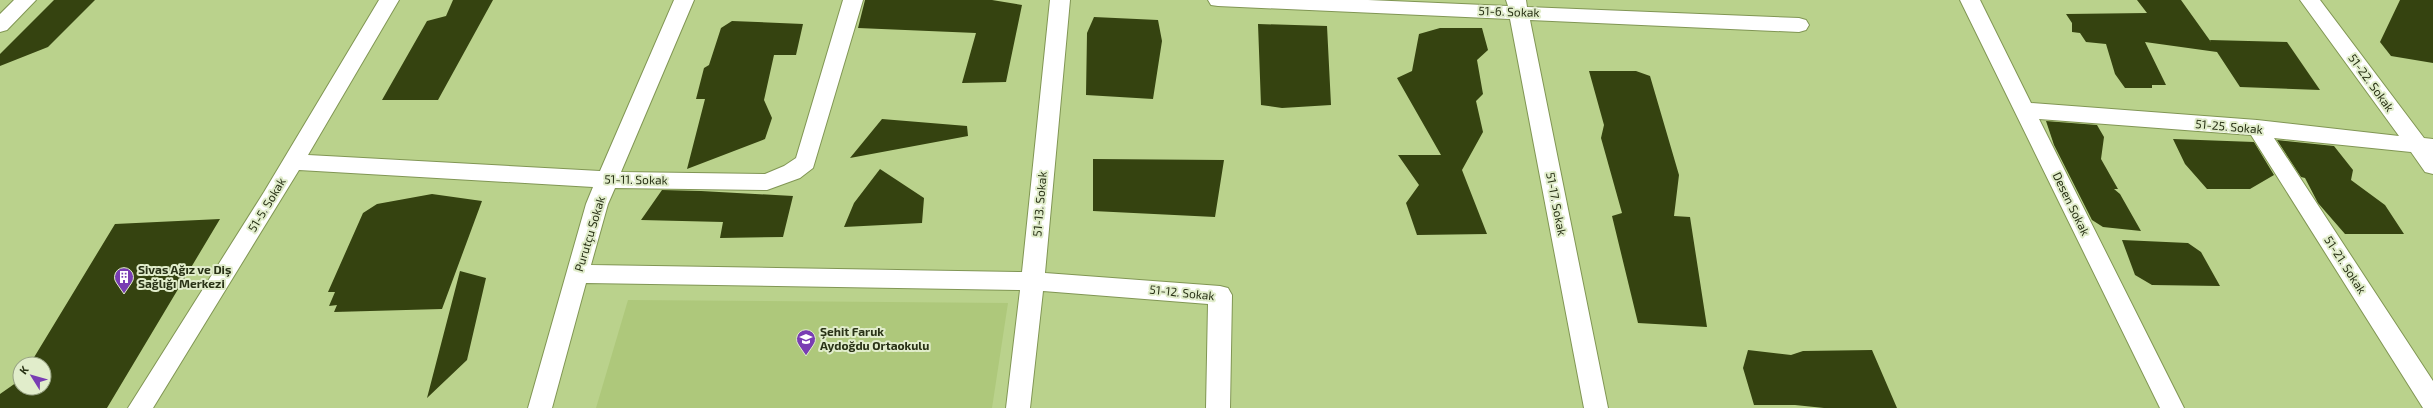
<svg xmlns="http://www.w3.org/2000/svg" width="2433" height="408" font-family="'Exo 2',sans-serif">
	<rect width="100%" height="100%" fill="#bad28c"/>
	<path fill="#aec87b" d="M628 300 1008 303 992 408H596Z"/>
	<path fill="#354310" d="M54 0H95L48 47 0 66V54Z
		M453 0H493L438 100H382L427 21 446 16Z
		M865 0H992L1022 5 1006 82 962 83 976 33 858 28Z
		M2137 0H2181L2211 42 2210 40 2287 42 2320 90 2240 87 2217 52 2145 42 2166 85H2152V88H2125L2115 74 2106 44 2086 42 2080 33 2072 32V23L2066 14 2147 13Z
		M2400 0H2433V63L2391 56 2380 42Z
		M1094 17 1158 20 1162 41 1153 99 1086 95 1087 33Z
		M732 21 803 24 796 55H774L764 100 772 118 765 139 687 169 705 99H696L704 68 709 65 721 28Z
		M1258 24 1327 26 1331 105 1282 108 1261 105Z
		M1440 28H1482L1488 50 1477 60 1483 94 1476 101 1483 132 1462 170 1487 234 1417 235 1406 203 1419 185 1398 155H1441L1397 78 1412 71 1419 34Z
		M1589 71H1636L1650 76 1679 175 1674 216 1690 217 1707 327 1638 323 1612 216 1622 213 1601 138 1604 125Z
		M882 119 967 126 968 136 850 158Z
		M2046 121 2097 125 2104 137 2101 159 2118 189H2114L2120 194 2141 231 2103 227 2092 220 2054 145Z
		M2173 139 2254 142 2274 175 2250 189H2207L2185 164Z
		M2277 140 2334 146 2353 170 2351 180 2385 205 2404 234H2345L2318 203 2305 178 2301 177Z
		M1093 159 1224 160 1215 217 1093 211Z
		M880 169 924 198 922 223 844 227 854 203Z
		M662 190 701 191 793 196 783 237 720 238 723 222 641 220Z
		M432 194 482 201 442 309 334 312 337 305 329 306 335 292H328L363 213 377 204Z
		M220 219 107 408H0V394L20 380V388H44V364H30L115 224Z
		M2122 240 2188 243 2201 252 2220 286 2152 285 2135 275Z
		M460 271 486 278 467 360 427 398Z
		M1748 350 1791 355 1803 351 1872 350 1897 408H1824L1795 405H1754L1743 368Z"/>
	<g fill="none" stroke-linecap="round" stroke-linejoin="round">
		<defs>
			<path id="minor" d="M14 0H36L7 30 0 32V14Z
				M379 0H399L308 155 600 171 674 0H694L621 172 765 174 784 166 796 158 843 0H863L813 168 800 178 767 190 615 188 608 204 591 265 1022 272 1050 0H1070L1045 273 1220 286 1228 288 1232 295 1230 408H1206L1208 304 1043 291 1030 408H1006L1020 290 586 283 552 408H528L586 204 593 187 299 170 153 408H128L264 192Z
				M1208 0H1368L1508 6 1506 0H1526L1527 7 1799 18 1806 20 1809 25 1806 30 1799 32 1530 20 1608 408H1584L1510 19 1218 6 1211 5Z
				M1960 0H1980L2031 103 2257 120 2399 136 2300 0H2320L2424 138 2433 139V174L2425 172 2411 152 2274 138 2433 381V408H2423L2251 135 2039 119 2184 408H2160Z"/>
		</defs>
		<use href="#minor" stroke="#819654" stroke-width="2"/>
		<use href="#minor" fill="#fff" fill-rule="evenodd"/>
	</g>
	<defs>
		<symbol id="building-pin" viewBox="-11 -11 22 30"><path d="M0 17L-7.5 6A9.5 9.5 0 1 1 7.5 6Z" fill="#793db3" stroke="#e1edcb"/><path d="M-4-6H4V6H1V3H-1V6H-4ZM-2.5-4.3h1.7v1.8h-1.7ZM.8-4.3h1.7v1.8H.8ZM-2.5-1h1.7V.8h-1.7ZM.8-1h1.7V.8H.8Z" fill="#fff"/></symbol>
		<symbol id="school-pin" viewBox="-11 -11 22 30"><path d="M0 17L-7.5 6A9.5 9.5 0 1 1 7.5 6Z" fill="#793db3" stroke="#e1edcb"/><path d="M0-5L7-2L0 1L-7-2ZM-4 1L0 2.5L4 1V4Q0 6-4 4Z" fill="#fff"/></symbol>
	</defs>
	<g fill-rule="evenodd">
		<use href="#building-pin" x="113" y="266" width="22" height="30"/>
		<use href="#school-pin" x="795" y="328" width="22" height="30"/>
	</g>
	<g text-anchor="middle" stroke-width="4" stroke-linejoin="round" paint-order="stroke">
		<g font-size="12" fill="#293216" stroke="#e1edcb">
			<text transform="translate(1509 12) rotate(2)" y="4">51-6. Sokak</text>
			<text transform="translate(2371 83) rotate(54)" y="4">51-22. Sokak</text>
			<text transform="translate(2229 127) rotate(5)" y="4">51-25. Sokak</text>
			<text transform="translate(636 180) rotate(1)" y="4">51-11. Sokak</text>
			<text transform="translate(1040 204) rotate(-85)" y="4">51-13. Sokak</text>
			<text transform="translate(1556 204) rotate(79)" y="4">51-17. Sokak</text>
			<text transform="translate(2071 204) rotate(64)" y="4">Desen Sokak</text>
			<text transform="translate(267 205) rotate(-59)" y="4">51-5. Sokak</text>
			<text transform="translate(590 234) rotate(-73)" y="4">Purutçu Sokak</text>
			<text transform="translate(2345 265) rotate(57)" y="4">51-21. Sokak</text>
			<text transform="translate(1182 293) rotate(6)" y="4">51-12. Sokak</text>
		</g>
		<g font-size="12" font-weight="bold" fill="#293216" stroke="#e1edcb" text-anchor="start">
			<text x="138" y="274">Sivas Ağız ve Diş<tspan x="138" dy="14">Sağlığı Merkezi</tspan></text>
			<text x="820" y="336">Şehit Faruk<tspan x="820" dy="14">Aydoğdu Ortaokulu</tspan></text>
		</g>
	</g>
	<g transform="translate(32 376) rotate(307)"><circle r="19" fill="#e1edcb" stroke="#97a283"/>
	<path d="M0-3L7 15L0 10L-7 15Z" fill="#793db3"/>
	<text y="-6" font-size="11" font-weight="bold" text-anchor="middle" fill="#293216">K</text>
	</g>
</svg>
